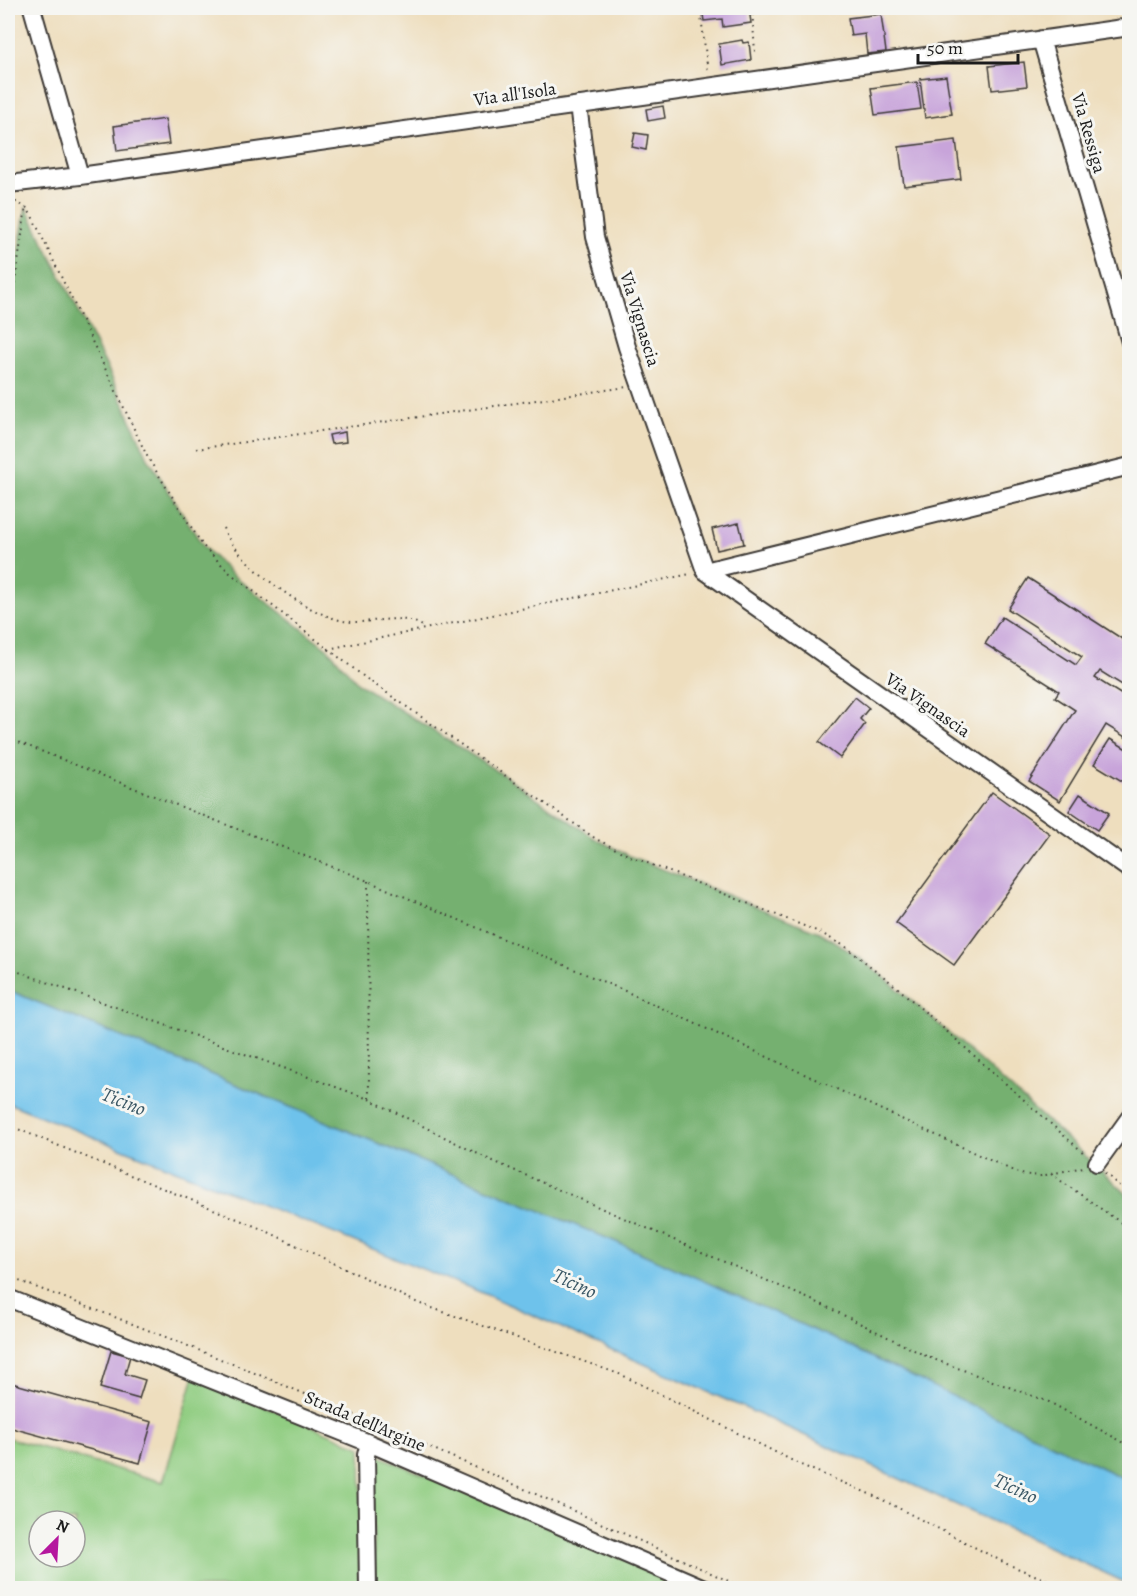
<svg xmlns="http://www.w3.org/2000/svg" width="1137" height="1596" font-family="Alegreya,serif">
	<rect width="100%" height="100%" fill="#f6f6f2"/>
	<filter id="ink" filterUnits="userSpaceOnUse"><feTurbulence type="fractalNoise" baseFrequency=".0167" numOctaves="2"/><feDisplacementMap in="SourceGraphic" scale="12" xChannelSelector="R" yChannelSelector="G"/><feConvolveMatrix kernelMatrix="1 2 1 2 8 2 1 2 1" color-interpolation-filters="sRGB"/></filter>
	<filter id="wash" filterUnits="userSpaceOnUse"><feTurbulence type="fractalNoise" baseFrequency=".008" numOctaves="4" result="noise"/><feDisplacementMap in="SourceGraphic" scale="24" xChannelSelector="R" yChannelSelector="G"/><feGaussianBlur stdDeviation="1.35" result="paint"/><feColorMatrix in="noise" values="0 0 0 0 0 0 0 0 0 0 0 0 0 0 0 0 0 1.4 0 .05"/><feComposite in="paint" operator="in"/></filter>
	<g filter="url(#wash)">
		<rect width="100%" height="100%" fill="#eedebe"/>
		<path fill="#91cd82" stroke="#56744f" stroke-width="1.5" fill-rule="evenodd" d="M194 1376 361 1447 363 1588H8V1438L163 1482ZM39 1521H75V1557H39Z
			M372 1453 693 1588H374Z"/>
		<path fill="#74b070" stroke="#486646" stroke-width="1.5" d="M26 207 108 369 148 458 203 546 230 573 328 649 359 684 505 776 596 839 630 856 819 932C871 962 914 1003 959 1042 1016 1093 1073 1144 1129 1196V1481L836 1340 616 1242 8 990V310Z"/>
		<path fill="#6ec2eb" stroke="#456f84" stroke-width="1.5" d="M8 990 616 1242 836 1340 1129 1481V1584L747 1409 480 1292 8 1103Z"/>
		<g id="blocks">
			<path fill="#c8a4da" d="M702 8H749L751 23 723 27 722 19 704 21Z
				M881 14 886 52 867 54 865 34 851 36 848 18Z
				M742 40 743 43 749 42 751 60 722 65 719 44Z
				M1024 62 1027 86 992 90 989 66Z
				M946 76 952 114 925 118 920 79Z
				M917 82 921 109 875 115 871 88Z
				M663 106 665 118 648 121 646 109Z
				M165 119 169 144 117 151 114 126Z
				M635 133 648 135 646 150 632 147Z
				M956 140 961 179 904 186 899 147Z
				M345 432 346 442 331 444 329 435Z
				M739 523 744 544 717 550 712 529Z
				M1028 578 1130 644V690L1100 671 1095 678 1130 700V740L1106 725 1060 801 1029 781 1075 710 1055 697 1059 691 985 644 1002 617 1076 665 1082 657 1008 609Z
				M855 697 869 708 860 719 865 724 840 758 819 742Z
				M1110 739 1130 751V786L1094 764Z
				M992 792 1050 834 954 965 896 923Z
				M1080 794 1109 813 1097 830 1069 811Z
				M111 1351 130 1356 125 1374 145 1380 139 1399 100 1388Z
				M8 1382 152 1422 140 1463 8 1427Z"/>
		</g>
	</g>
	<g filter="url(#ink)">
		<use href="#blocks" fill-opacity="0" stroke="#3c3934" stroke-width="1.5"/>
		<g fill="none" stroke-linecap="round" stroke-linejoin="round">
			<defs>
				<path id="minor" d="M32 8 80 176 1130 27
					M1041 39 1130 342
					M578 105 595 237 627 347 705 571 1130 466
					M8 184 80 176
					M705 571 1130 870
					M1097 1163 1130 1117
					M8 1298 369 1443 704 1588
					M368 1588 366 1455 369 1443"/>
			</defs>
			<use href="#minor" stroke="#3c3934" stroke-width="20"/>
			<path stroke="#3c3934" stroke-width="2" stroke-dasharray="1.5 4.5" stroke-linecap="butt" d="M700 8 708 73
				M752 8 755 52
				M10 199 26 207 32 216 148 458 203 546 230 573 367 679 596 839 630 856 819 932 846 947 898 988 1086 1155
				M8 331 26 207
				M196 449 627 387
				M223 528C238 564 313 621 353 622 376 623 405 612 425 628
				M328 649 690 574
				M8 738 368 881 625 991 1020 1174 1041 1176 1083 1167
				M368 881 369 1098
				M8 968 369 1099 486 1158 823 1305 928 1357 1049 1402 1130 1446
				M8 1125 262 1229 418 1303 622 1375 801 1465 879 1498 1007 1564 1067 1588
				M1105 1173 1130 1196
				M1051 1174 1130 1229
				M8 1277C258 1368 502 1478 744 1588"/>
			<use href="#minor" stroke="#fff" stroke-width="16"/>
		</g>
	</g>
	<g text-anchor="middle" stroke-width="6" stroke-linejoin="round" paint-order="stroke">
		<g font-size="18" fill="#1c1c1c" stroke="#f6f6f2">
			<text transform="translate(515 94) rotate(-8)" y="6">Via all'Isola</text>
			<text transform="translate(1089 133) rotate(74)" y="6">Via Ressiga</text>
			<text transform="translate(640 319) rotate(73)" y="6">Via Vignascia</text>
			<text transform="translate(928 705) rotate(35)" y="6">Via Vignascia</text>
			<text transform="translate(365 1421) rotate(23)" y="6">Strada dell'Argine</text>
		</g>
		<g font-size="20" font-style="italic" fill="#395664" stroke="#f6f6f2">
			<text transform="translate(124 1101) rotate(22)" y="7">Ticino</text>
			<text transform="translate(575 1283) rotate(25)" y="7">Ticino</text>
			<text transform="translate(1016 1488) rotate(25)" y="7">Ticino</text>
		</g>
	</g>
	<rect width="1137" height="1596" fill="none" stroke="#f6f6f2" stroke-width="30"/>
	<g transform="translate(57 1539) rotate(24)"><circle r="28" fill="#f6f6f2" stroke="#9f9f9c" stroke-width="1.5"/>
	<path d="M0-4.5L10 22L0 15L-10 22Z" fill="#b5179e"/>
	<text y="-9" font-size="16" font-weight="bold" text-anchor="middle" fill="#1c1c1c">N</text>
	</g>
	<path d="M918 54v9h100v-9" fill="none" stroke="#1c1c1c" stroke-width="3"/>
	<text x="927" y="54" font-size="18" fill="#1c1c1c" stroke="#f6f6f2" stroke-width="4.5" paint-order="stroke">50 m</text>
</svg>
